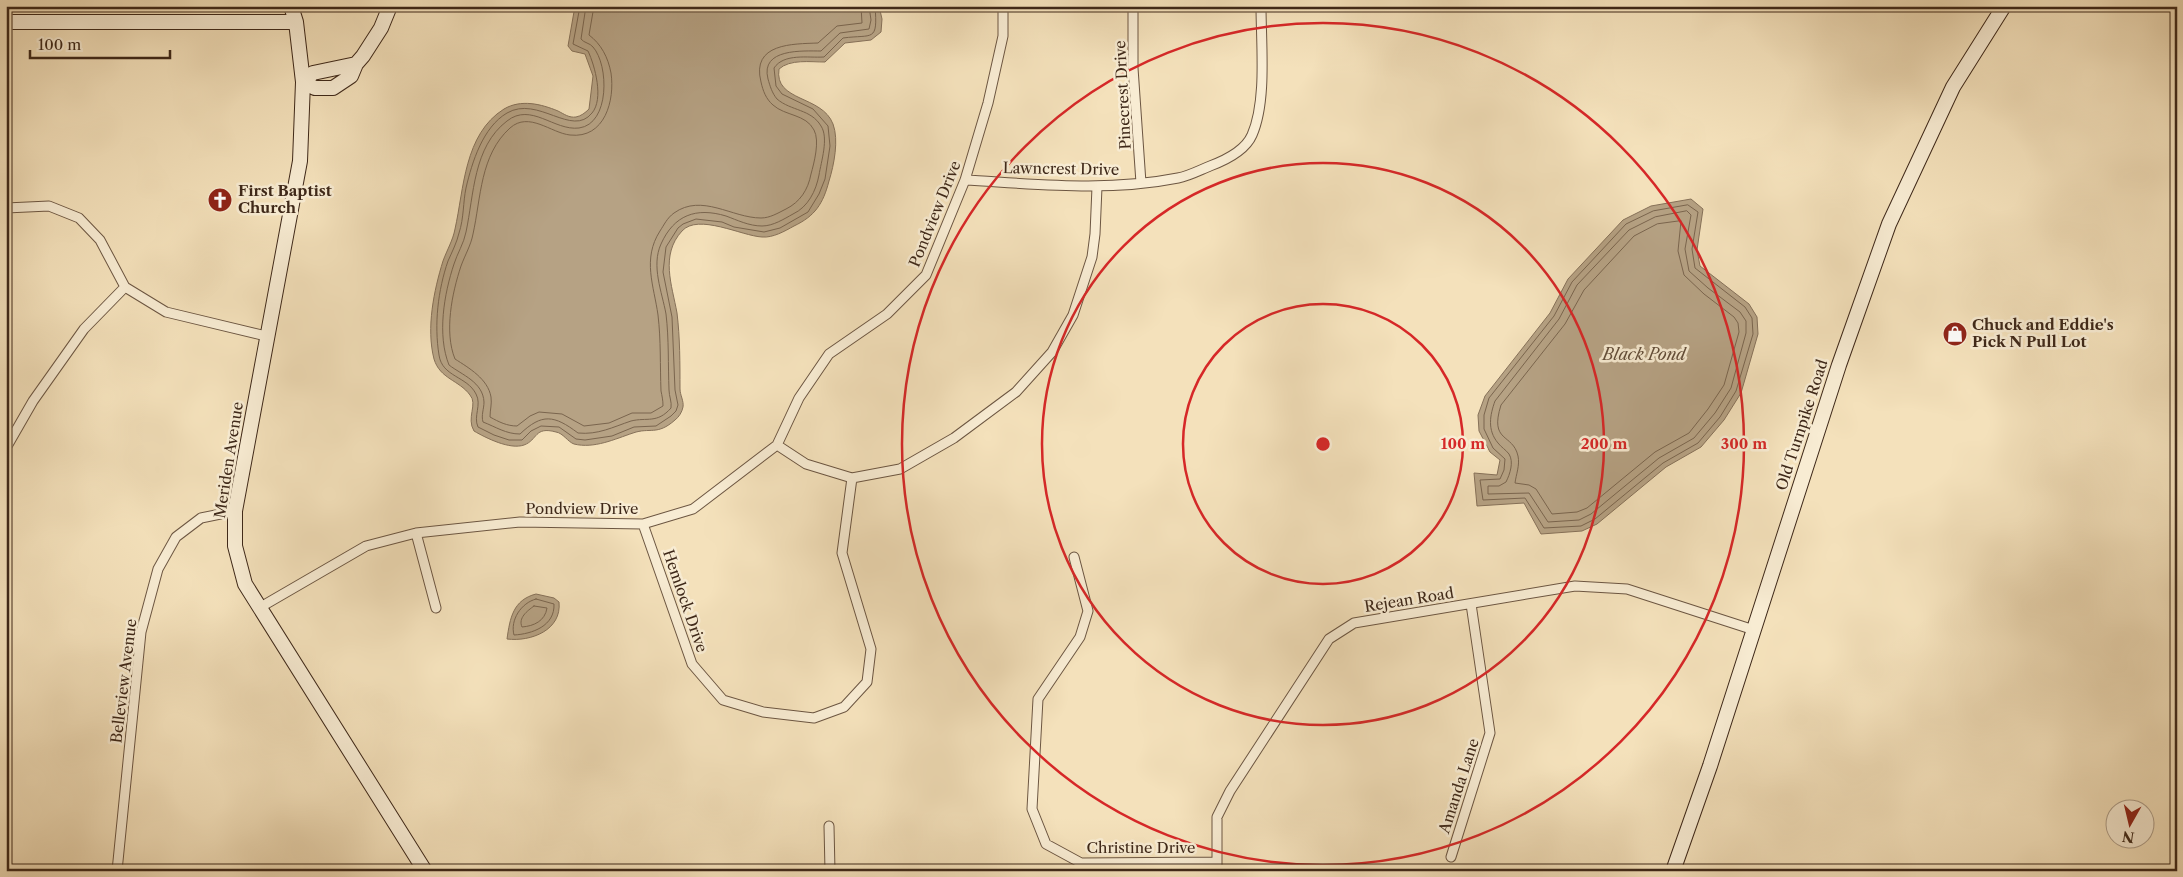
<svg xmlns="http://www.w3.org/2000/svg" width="2183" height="877" font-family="'Libre Caslon Text',serif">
	<rect width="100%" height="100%" fill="#f4e1bb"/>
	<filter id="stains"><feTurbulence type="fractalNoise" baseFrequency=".004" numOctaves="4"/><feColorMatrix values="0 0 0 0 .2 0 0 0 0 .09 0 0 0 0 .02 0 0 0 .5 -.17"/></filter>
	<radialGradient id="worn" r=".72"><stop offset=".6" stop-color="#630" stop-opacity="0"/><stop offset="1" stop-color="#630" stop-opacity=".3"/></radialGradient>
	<path fill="#b6a284" stroke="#867159" d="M575 6H879L882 19 881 32 871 40 845 43 825 62C810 62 790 59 779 69 774 102 822 95 833 124 839 140 834 165 829 181 823 204 815 216 794 226 785 231 773 238 762 237 742 236 698 213 682 231 660 255 672 285 677 313 680 337 680 364 680 389 680 395 684 401 683 407 682 412 679 417 675 420 657 436 650 427 633 433 615 439 594 449 574 444 568 442 563 433 556 432 534 426 538 440 524 445 510 450 486 438 474 431 466 418 478 404 470 395 459 380 440 379 434 359 426 328 434 290 443 261 447 250 453 240 455 229 464 189 464 134 504 109 521 99 541 104 558 111 564 114 569 118 576 117 581 116 585 113 589 109L593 76 585 54 572 51 568 46Z
		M1691 199 1703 209 1697 250 1700 266 1749 304 1757 317 1758 334 1741 393 1724 420 1701 447 1666 467 1597 524 1582 531 1541 534 1524 503 1477 506 1474 473 1497 475 1500 460 1490 452 1479 431 1478 415 1485 396 1550 313 1568 279 1623 220 1651 206Z
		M536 594 554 598 559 602C562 630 531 642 507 639 510 618 513 600 536 594Z"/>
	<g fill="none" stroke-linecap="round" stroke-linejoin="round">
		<path stroke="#7a654e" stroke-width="1" d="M580 6 573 44 588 51C595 66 604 99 592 113 572 138 538 95 507 113 483 127 472 162 466 188 463 202 464 218 459 233 457 242 452 252 448 261 438 290 434 324 439 355 442 377 467 376 476 394 482 405 473 416 478 427L494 435 509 440H522L531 431 541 426 559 427 576 439 585 440 612 436 634 427 656 426 671 416 676 411 678 405 675 390 672 317 663 272 666 247 678 228 683 224 696 219 722 222 734 227 764 232 780 228 808 212 819 194 825 179 830 146 828 126 813 109 782 94 776 86 774 68C784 53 808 58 824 57L843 38C873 34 878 43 875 6
			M586 6 581 39C584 43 590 43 593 47 609 65 610 124 579 128 554 131 531 102 507 121 473 147 474 195 466 232 464 243 457 254 454 264 444 294 437 335 449 365 462 375 483 382 484 402 484 409 481 415 483 422 496 427 506 434 520 434 542 413 554 415 578 433 598 435 613 427 631 421 647 417 657 424 671 408 672 402 669 396 669 390 668 365 669 339 666 314 662 292 651 266 661 244 674 215 696 207 726 216 737 220 749 226 762 226 773 226 784 219 793 214 808 207 816 191 819 175 821 162 829 138 821 126 811 109 791 111 777 99 772 93 770 86 768 79 760 48 803 51 821 51L840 33 869 29 871 20 869 6
			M594 6 589 35C601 44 608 57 611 73 615 100 605 139 570 135 551 133 529 111 510 128 480 155 481 198 473 234 471 245 465 255 461 266 452 293 444 332 455 359 469 368 488 379 491 397 492 404 490 410 490 417 499 422 507 426 517 426L530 416 539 412 562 414 584 426 609 423 632 413H651L663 406C663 400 662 396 661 391 660 366 661 340 658 315 654 286 642 259 660 231 664 225 667 218 674 213 702 193 732 218 761 218 770 218 778 213 786 209 800 202 808 190 811 174 814 163 820 141 814 130 806 114 785 116 773 105 766 99 763 91 761 82 751 43 793 44 818 43L837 26 862 23 861 6
			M1688 205 1698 212 1692 249 1695 268 1745 307 1752 318 1753 334 1736 391 1720 417 1698 443 1663 463 1595 519 1581 526 1544 528 1525 498 1483 500 1480 480 1500 479 1504 470 1505 459 1493 448 1484 429V415L1489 398 1554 316 1572 282 1626 224 1653 211Z
			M1687 211 1691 215 1685 249 1689 271 1708 288 1740 312 1746 321V333L1731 388 1715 413 1694 438 1659 458 1591 514 1579 520 1548 522 1529 493 1488 494V486H1499L1506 482C1510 474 1514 462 1509 454 1506 450 1501 447 1498 443 1487 430 1490 415 1495 401L1559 319 1577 285 1629 230 1655 217Z
			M1681 221 1678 251 1684 275 1704 294 1734 317 1738 323 1739 332 1724 385 1708 409 1689 433 1655 452 1587 508 1577 512 1552 514 1536 489 1529 485 1515 483C1516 475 1520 465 1518 456 1513 433 1489 443 1501 405L1565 324 1584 290 1634 236 1657 224Z
			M536 599 554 604C555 626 532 634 514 635 510 620 521 603 536 599Z
			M534 606 547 608C545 621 534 626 522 627 518 618 527 611 534 606Z"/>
		<defs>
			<path id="street" d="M1133 6V68L1141 183
				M965 180C1036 184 1108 192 1178 178 1189 176 1200 170 1210 166 1226 160 1245 151 1252 135 1267 101 1261 44 1261 6
				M6 208 49 206 79 218 100 240 125 287 166 312 266 336
				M777 445 806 464 852 478 900 469 954 438 1016 392 1052 352 1073 315 1092 257 1095 234 1097 187
				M6 448 33 401 84 329 125 287
				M643 524 692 664 723 700 763 712 814 718 844 707 867 682 871 649 842 553 852 478
				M416 533 436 608
				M1074 557 1088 611 1080 637 1038 699 1032 809 1046 844 1081 863 1217 862
				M259 608 366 546 416 533 520 522 643 524 693 509 777 445 799 398 829 354 887 314 926 275 965 180 988 103 1003 36V6
				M829 826 830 871
				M1451 857 1490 733 1471 604
				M117 871 141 632 158 569 176 537 201 518 235 511
				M1217 871V817L1230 791 1329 639 1354 623 1575 586 1627 589 1754 630"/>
			<path id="secondary" d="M291 6 296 22 303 82 300 161 235 511V546L245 584 425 871
				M6 22H296
				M356 64 313 73 303 82 315 88H333L351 76 356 64 363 56 381 28 390 6
				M1673 871 1710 766 1839 365 1889 224 1953 87 2004 6"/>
		</defs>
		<use href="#street" stroke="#6c5642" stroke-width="11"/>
		<use href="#secondary" stroke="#3e2819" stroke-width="16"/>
		<use href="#street" stroke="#f8ecd3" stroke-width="9"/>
		<use href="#secondary" stroke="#f8ecd3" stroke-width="14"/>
	</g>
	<g fill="none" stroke="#d62828" stroke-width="2.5">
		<circle cx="1323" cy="444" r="140"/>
		<circle cx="1323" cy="444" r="281"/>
		<circle cx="1323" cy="444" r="421"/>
	</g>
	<defs>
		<symbol id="church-disc" viewBox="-11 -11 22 22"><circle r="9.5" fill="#8f2418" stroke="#f8ecd3"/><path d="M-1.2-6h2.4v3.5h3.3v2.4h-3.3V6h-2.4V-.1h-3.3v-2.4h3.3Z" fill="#fff"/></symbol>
		<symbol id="shop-disc" viewBox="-11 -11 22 22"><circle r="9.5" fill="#8f2418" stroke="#f8ecd3"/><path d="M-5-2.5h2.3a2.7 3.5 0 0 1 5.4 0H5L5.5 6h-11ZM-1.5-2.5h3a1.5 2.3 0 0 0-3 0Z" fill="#fff"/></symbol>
	</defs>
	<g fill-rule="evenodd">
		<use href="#church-disc" x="206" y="186" width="28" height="28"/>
		<use href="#shop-disc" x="1941" y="320" width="28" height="28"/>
	</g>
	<g text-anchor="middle" stroke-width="5" stroke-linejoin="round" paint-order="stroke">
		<g font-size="15" fill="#3e2819" stroke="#f8ecd3">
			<text transform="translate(1123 95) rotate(-93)" y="5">Pinecrest Drive</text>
			<text transform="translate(1061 169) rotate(1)" y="5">Lawncrest Drive</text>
			<text transform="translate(935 214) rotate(-68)" y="5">Pondview Drive</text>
			<text transform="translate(1802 425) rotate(-72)" y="5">Old Turnpike Road</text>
			<text transform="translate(229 460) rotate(-81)" y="5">Meriden Avenue</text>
			<text x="582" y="514">Pondview Drive</text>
			<text transform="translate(1409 600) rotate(-9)" y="5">Rejean Road</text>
			<text transform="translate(685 601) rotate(71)" y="5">Hemlock Drive</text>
			<text transform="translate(124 681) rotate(-83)" y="5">Belleview Avenue</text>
			<text transform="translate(1459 786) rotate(-72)" y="5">Amanda Lane</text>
			<text x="1141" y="853">Christine Drive</text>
		</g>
		<g font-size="15" font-weight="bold" fill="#3e2819" stroke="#f8ecd3" text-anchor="start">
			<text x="238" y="196">First Baptist<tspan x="238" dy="17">Church</tspan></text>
			<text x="1972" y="330">Chuck and Eddie's<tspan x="1972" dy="17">Pick N Pull Lot</tspan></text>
		</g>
		<g font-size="16" font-style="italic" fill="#624d39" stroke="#f8ecd3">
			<text x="1644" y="360">Black Pond</text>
		</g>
	</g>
	<circle cx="1323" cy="444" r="8" fill="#d62828" stroke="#f8ecd3" stroke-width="2.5"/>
	<g font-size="15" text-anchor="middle" font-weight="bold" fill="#d62828" stroke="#f8ecd3" stroke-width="5" stroke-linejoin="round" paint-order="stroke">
		<text x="1463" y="449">100 m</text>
		<text x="1604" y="449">200 m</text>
		<text x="1744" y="449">300 m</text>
	</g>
	<rect width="2183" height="877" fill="none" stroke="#f4e1bb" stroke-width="25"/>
	<rect x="8" y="8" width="2168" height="862" fill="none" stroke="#3e2819" stroke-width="2.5"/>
	<rect x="12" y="12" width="2158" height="852" fill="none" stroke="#3e2819"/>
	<g transform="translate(2130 824) rotate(188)"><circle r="24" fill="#f8ecd3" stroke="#ae9e89"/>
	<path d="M0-4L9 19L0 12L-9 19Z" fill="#8f2418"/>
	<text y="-8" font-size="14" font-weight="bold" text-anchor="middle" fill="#3e2819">N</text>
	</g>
	<path d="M30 50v8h140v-8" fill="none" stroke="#3e2819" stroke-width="2.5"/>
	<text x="38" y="50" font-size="15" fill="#3e2819" stroke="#f8ecd3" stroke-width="4" paint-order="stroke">100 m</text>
	<rect width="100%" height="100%" filter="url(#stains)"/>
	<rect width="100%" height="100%" fill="url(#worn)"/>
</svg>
